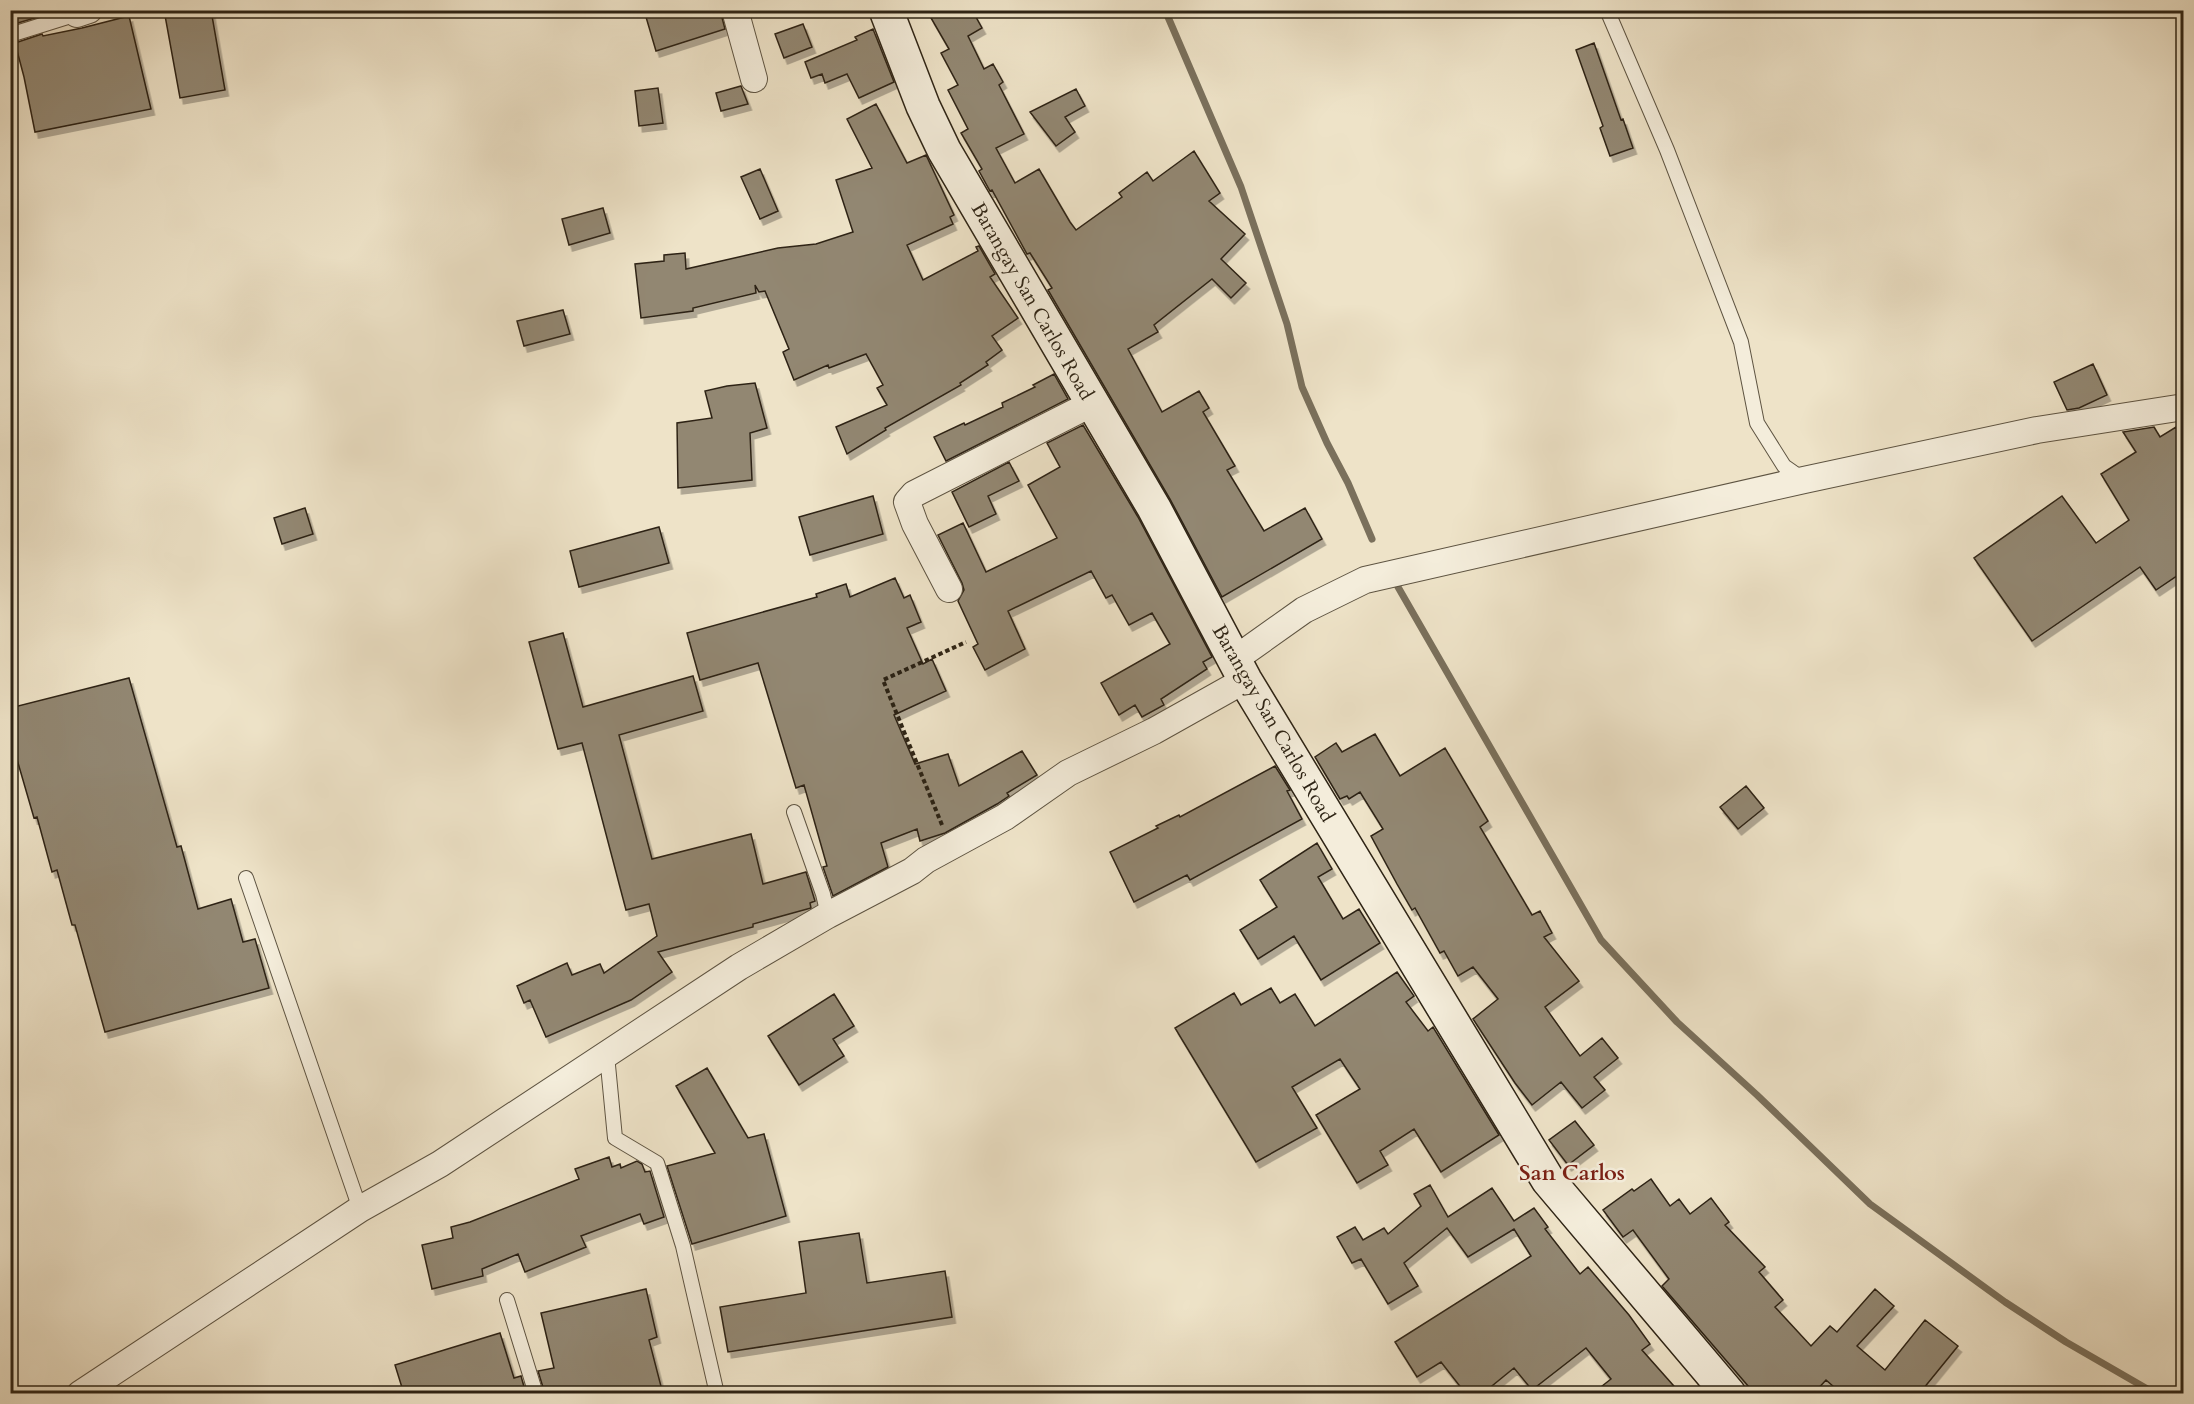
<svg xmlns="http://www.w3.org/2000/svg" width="2194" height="1404" font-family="Cardo,serif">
	<defs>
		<filter id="shadow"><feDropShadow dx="3.5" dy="6" stdDeviation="0" flood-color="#0004"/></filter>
	</defs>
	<rect width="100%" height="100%" fill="#eee3c8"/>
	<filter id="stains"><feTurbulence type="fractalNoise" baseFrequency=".00333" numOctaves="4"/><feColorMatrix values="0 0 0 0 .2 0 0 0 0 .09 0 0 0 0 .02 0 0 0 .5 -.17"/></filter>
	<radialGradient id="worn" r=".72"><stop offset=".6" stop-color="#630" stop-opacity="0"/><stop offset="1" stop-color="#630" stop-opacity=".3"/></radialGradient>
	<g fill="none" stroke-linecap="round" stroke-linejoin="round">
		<path stroke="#7a705c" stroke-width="7" d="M1165 10 1241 187 1287 324 1302 387 1327 443 1348 483 1372 539
			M1398 587 1601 940 1677 1022 1757 1095 1870 1204 2005 1302 2066 1342 2156 1394"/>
	</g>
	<path fill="#928772" stroke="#2e2415" stroke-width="1.5" filter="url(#shadow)" d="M10 10H36L38 17 11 25Z
		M164 10H211L225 90 180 98Z
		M666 10H720L725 29 656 51 646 17Z
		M945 10H972L982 28 968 36 984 69 993 64 1003 82 999 85 1024 134 996 148 1015 183 1039 169 1070 222 1076 230 1122 197 1119 193 1147 172 1153 181 1194 151 1220 193 1209 201 1245 234 1221 259 1246 283 1231 298 1212 279 1154 325 1158 332 1128 349 1162 412 1199 391 1209 408 1203 412 1235 466 1227 470 1264 531 1305 508 1322 539 1222 597 1170 499 1048 290 1052 288 1030 253 1027 254 992 190 990 191 979 171 982 169 961 133 968 129 948 90 958 85 941 53 949 49 931 18Z
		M129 16 151 109 35 132 24 77 15 43 42 34 43 36 82 28Z
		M803 24 812 47 784 58 775 34Z
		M873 29 894 82 859 98 847 74 825 83 822 74 811 78 805 62 857 40 855 37Z
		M1594 43 1621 120 1623 119 1633 148 1610 156 1600 128 1603 126 1576 50Z
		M741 86 748 104 721 111 716 93Z
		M658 88 663 123 639 126 635 91Z
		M1076 89 1085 106 1065 117 1075 132 1056 146 1030 112Z
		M876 104 907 163 926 155 954 215 950 217 953 224 907 245 923 280 978 251 976 247 979 246 995 274 990 277 1018 318 992 336 1002 350 986 362 988 365 960 383 961 385 885 428 886 430 847 454 836 427 887 405 877 388 883 385 866 354 829 368 828 365 794 380 783 352 789 349 765 291 759 292 755 285 756 293 693 308V311L641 318 635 264 664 261V255L685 253 686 269 778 248 816 244 853 232 836 180 872 168 847 119Z
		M760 169 778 211 760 219 741 177Z
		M603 208 610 233 569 245 562 219Z
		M563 310 570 334 524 346 517 321Z
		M2093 364 2107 395 2079 408 2067 410 2054 382Z
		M1054 374 1068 399 946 461 934 437 964 423 965 425 1003 407 1002 403 1035 387 1033 385Z
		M755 383 767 428 750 433 752 480 678 488 677 423 712 418 705 391 727 386Z
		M1083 425 1138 517 1212 657 1203 662 1207 669 1161 699 1164 705 1142 717 1135 705 1119 715 1101 683 1170 644 1152 613 1129 625 1112 595 1106 598 1091 571 1008 611 1025 649 985 670 973 647 978 644 958 601 964 590 962 583 938 535 963 523 986 572 1057 538 1028 485 1060 467 1047 443Z
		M2154 427 2160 437 2176 427 2184 440V571L2156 590 2140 567 2032 641 1974 558 2062 496 2096 543 2129 520 2101 474 2136 452 2123 432Z
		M1009 462 1019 481 988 496 996 514 969 527 952 492Z
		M873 496 883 534 810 555 799 517Z
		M305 508 313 534 282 544 274 518Z
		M659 527 669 563 579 587 570 551Z
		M895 578 904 598 910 595 921 622 907 628 923 664 932 659 946 691 894 715 915 764 948 754 959 786 1022 751 1037 775 1007 793 1009 796 997 804 945 833 920 841 917 829 881 843 888 867 833 896 823 867 827 866 804 785 796 788 758 663 700 680 687 633 817 597 816 594 846 584 850 597Z
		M563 633 583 707 693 676 703 711 619 735 652 859 751 834 763 884 806 872 815 901 810 903 811 908 753 924V927L658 952 672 972 631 1000 546 1037 530 1000 524 1003 517 986 567 963 572 975 600 964 604 973 657 936 649 904 626 910 582 743 558 749 529 642Z
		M129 678 177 847 181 846 198 909 231 899 243 942 255 939 269 988 105 1032 75 925H72L57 870 52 872 37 817 34 818 16 756 10 758V708Z
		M1375 734 1400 776 1445 748 1488 821 1480 827 1532 915 1540 911 1552 933 1544 937 1579 981 1545 1007 1580 1056 1602 1038 1618 1058 1594 1077 1605 1090 1582 1108 1561 1082 1532 1105 1515 1083 1473 1019 1498 999 1473 967 1458 976 1444 951 1440 953 1415 908 1412 910 1397 884 1371 836 1383 829 1360 792 1349 799 1347 796 1340 799 1315 757 1336 743 1342 752Z
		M1275 766 1290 790 1287 791 1302 819 1190 880 1187 875 1134 902 1110 852 1158 828 1156 826 1179 815 1180 817Z
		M1746 786 1764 808 1738 829 1720 807Z
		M1317 843 1332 869 1318 877 1343 919 1359 909 1380 943 1321 980 1294 936 1258 959 1240 930 1277 907 1260 880Z
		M1397 972 1414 996 1406 1002 1428 1031 1433 1027 1499 1135 1441 1172 1414 1129 1380 1151 1388 1165 1357 1183 1316 1115 1360 1089 1340 1059 1292 1087 1317 1128 1256 1162 1175 1028 1234 993 1241 1005 1271 988 1280 1003 1295 994 1315 1026Z
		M834 994 854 1026 833 1039 844 1056 799 1085 768 1036Z
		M707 1068 748 1138 764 1134 786 1216 692 1244 667 1166 715 1153 676 1086Z
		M1575 1121 1594 1145 1568 1165 1549 1140Z
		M609 1157 612 1167 620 1164 621 1168 637 1161 642 1164 645 1172 650 1171 664 1217 644 1224 640 1214 581 1236 586 1247 525 1272 518 1254 482 1269 483 1276 432 1289 422 1245 453 1238 451 1227 470 1222 579 1179 575 1169Z
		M1651 1179 1670 1206 1679 1199 1690 1214 1711 1198 1729 1222 1725 1225 1765 1267 1759 1272 1783 1300 1775 1307 1811 1346 1830 1326 1837 1332 1875 1289 1894 1306 1857 1346 1885 1370 1925 1320 1958 1346 1919 1394H1842L1826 1380 1813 1394H1755L1662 1286 1669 1279 1633 1230 1623 1237 1603 1210 1632 1189 1634 1191Z
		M1430 1185 1448 1217 1492 1188 1514 1221 1534 1208 1548 1227 1545 1229 1580 1274 1588 1267 1629 1315 1650 1344 1642 1350 1681 1394H1592L1611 1379 1586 1348 1532 1390 1514 1368 1482 1394H1466L1441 1362 1417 1377 1395 1342 1531 1256 1514 1229 1468 1257 1447 1228 1404 1263 1418 1286 1388 1304 1361 1259 1352 1263 1337 1237 1355 1227 1363 1240 1384 1228 1388 1234 1421 1206 1414 1194Z
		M859 1233 867 1283 945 1271 952 1317 728 1352 720 1307 806 1293 799 1242Z
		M646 1289 657 1337 649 1340 663 1394H545L538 1371 554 1368 541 1313Z
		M500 1333 514 1378 521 1376 526 1394H404L395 1365Z"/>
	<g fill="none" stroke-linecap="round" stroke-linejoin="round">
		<defs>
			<path id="lane" d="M1607 10 1667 150 1741 342 1757 423 1784 466 1804 480
				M10 35 77 14
				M794 812 823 894 828 915
				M246 878 360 1209
				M607 1055 615 1138 657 1163 683 1246 717 1394
				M507 1300 536 1394"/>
			<path id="street" d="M77 10V14L89 10
				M735 10 754 79
				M949 589 915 524 907 502 914 494 1093 403
				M1235 659 1304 610 1365 580 1804 480 2037 430 2184 407
				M80 1394 360 1209 440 1164 739 967 828 915 912 871 926 860 1005 817 1068 773 1154 731 1245 680"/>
			<path id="secondary" d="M886 10 923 106 944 150 1154 508 1245 680 1548 1180 1729 1394"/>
		</defs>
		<use href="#lane" stroke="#5e5442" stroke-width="16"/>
		<use href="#street" stroke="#5e5442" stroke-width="28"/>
		<use href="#secondary" stroke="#2e2415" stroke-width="36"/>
		<path stroke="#2e2415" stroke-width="4" stroke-dasharray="4.5 3" stroke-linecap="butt" d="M942 825 883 680 966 642"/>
		<use href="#lane" stroke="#f4eddb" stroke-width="14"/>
		<use href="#street" stroke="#f4eddb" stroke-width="26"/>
		<use href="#secondary" stroke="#f4eddb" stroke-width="33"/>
	</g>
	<g text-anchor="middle" stroke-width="5" stroke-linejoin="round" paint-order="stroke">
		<g font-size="20" fill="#2e2415" stroke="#f4eddb">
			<text transform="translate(1033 301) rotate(60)" y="7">Barangay San Carlos Road</text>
			<text transform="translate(1274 723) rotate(60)" y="7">Barangay San Carlos Road</text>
		</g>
		<g font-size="22" font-weight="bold" fill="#7a1f14" stroke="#f4eddb">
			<text x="1572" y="1180">San Carlos</text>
		</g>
	</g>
	<rect width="2194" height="1404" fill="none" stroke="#eee3c8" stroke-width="36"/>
	<rect x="12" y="12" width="2170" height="1380" fill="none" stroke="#2e2415" stroke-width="3"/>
	<rect x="18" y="18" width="2158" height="1368" fill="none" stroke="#2e2415" stroke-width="1.5"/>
	<rect width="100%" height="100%" filter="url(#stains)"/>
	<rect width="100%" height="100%" fill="url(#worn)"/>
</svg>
